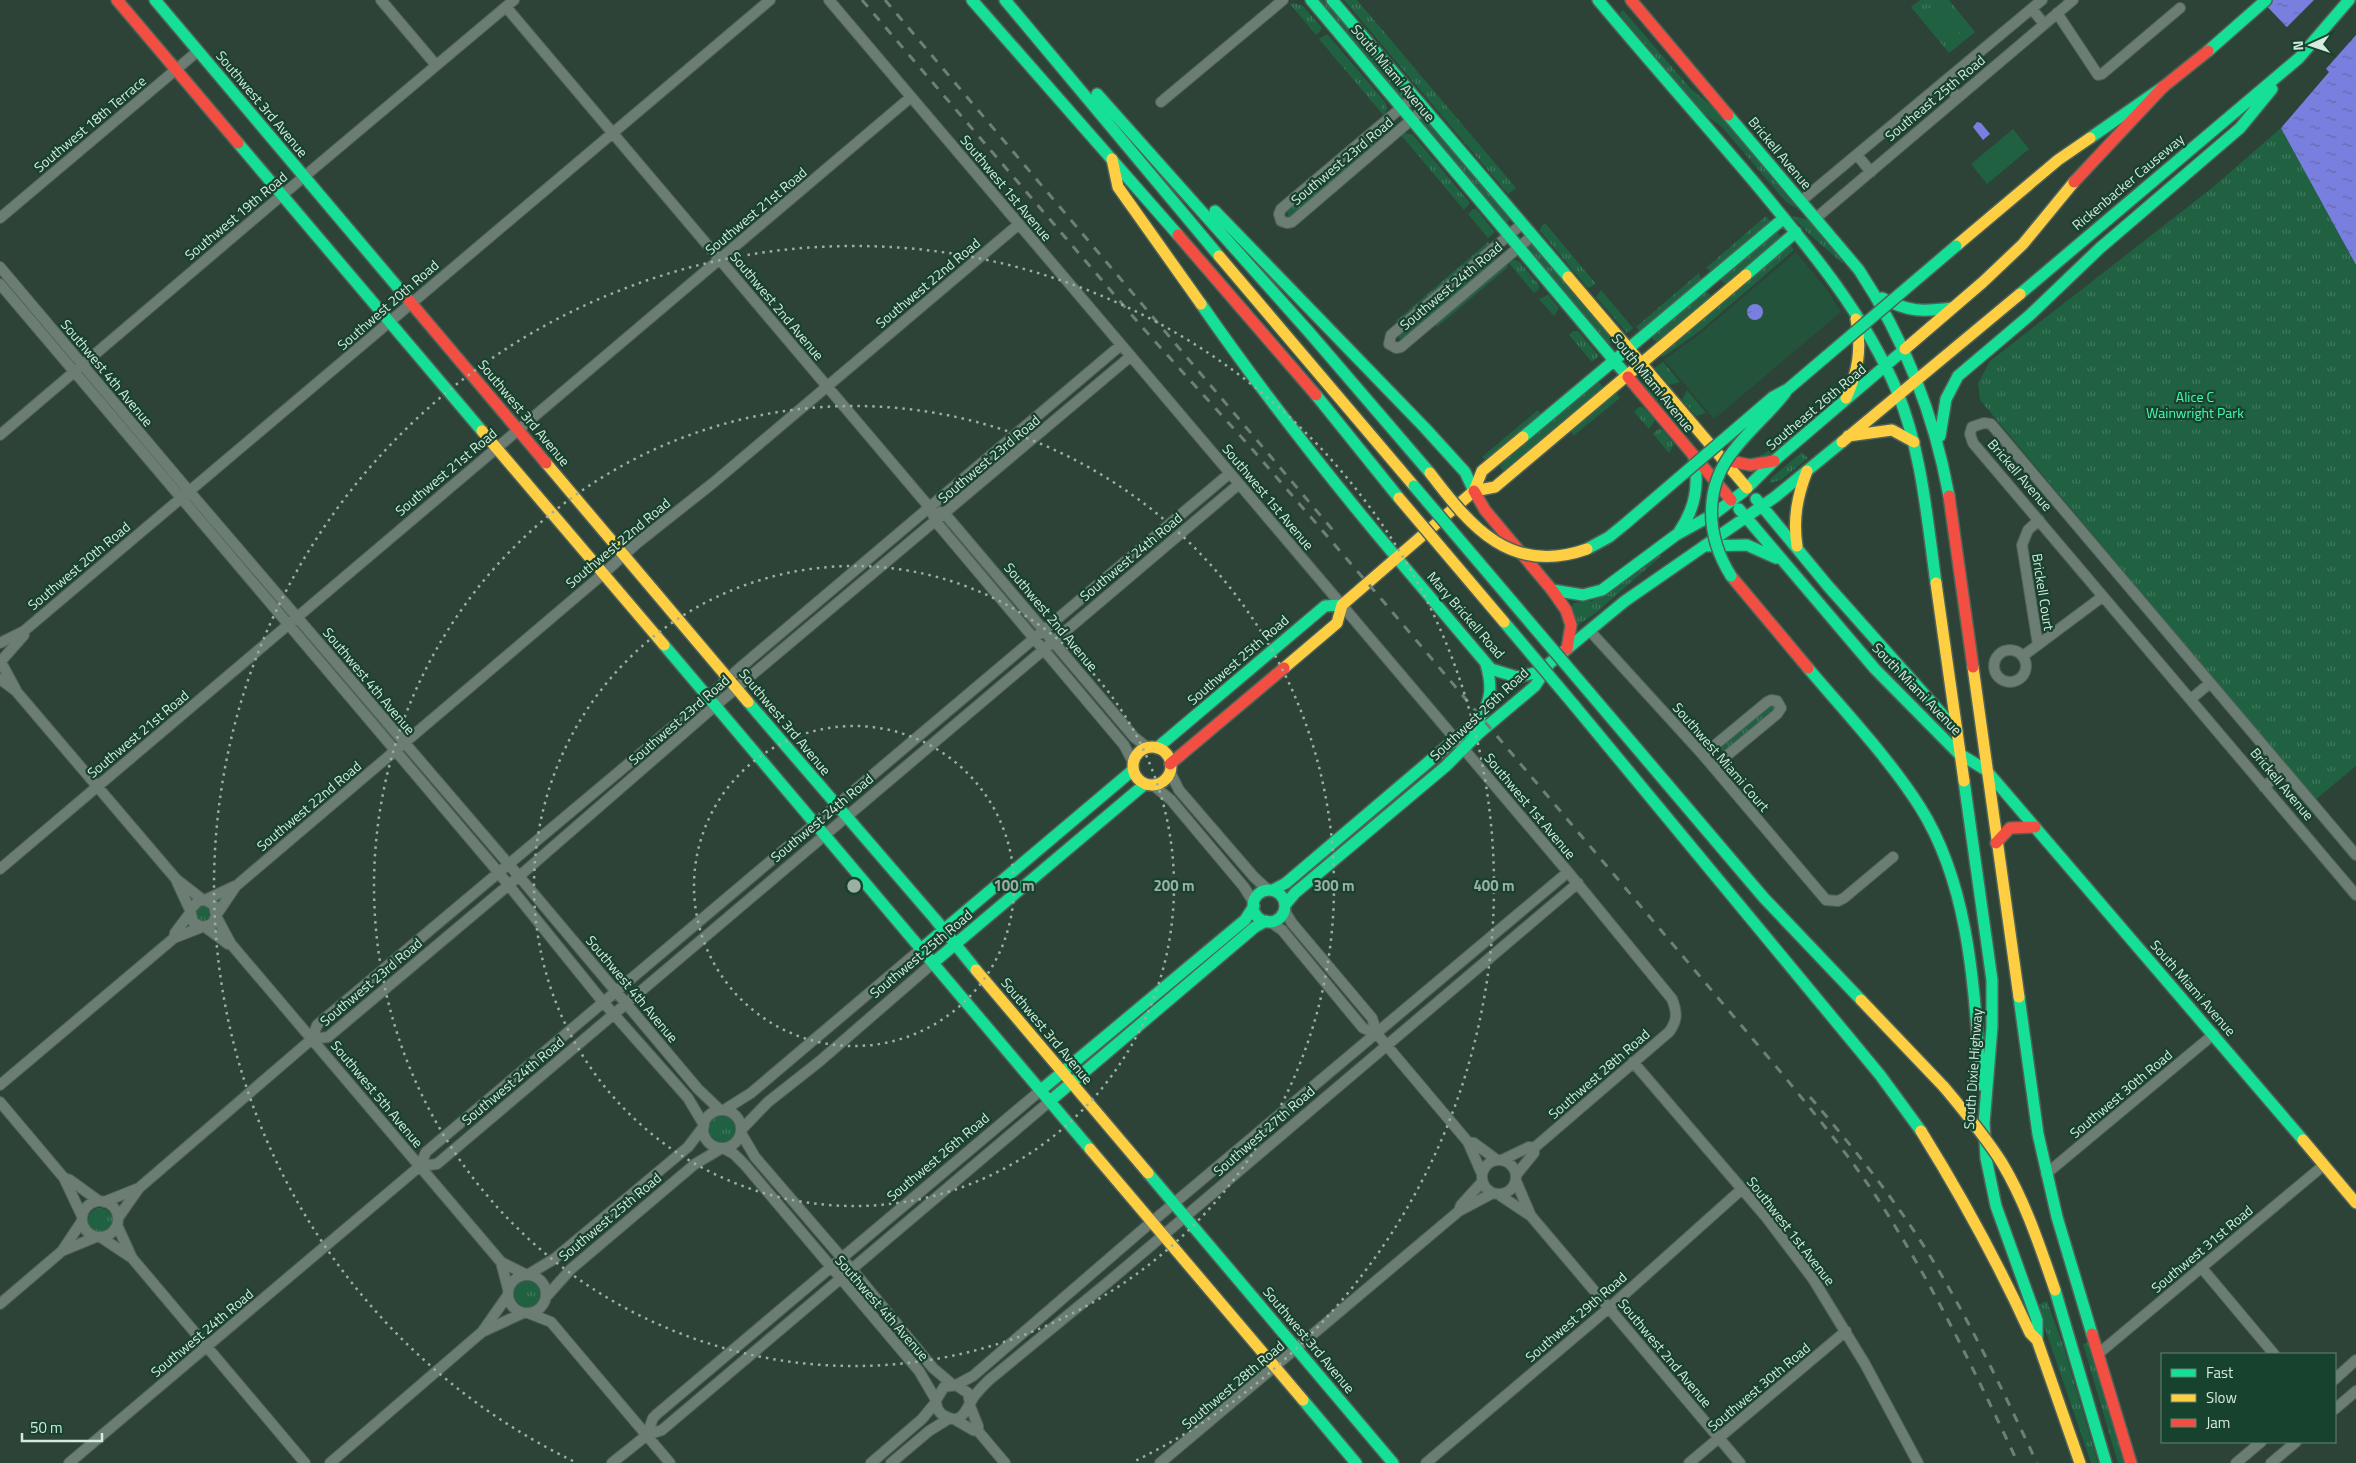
<svg xmlns="http://www.w3.org/2000/svg" width="2356" height="1463" font-family="'Titillium Web',sans-serif">
	<defs>
		<pattern id="grass-tufts" width="24" height="20" patternUnits="userSpaceOnUse" patternTransform="scale(1.25)"><rect width="24" height="20" fill="#206142"/><path d="M3 7l-1-3M5 7V3M7 7l1-3M15 17l-1-3M17 17v-4M19 17l1-3" fill="none" stroke="#40785d"/></pattern>
		<pattern id="water-ripples" width="26" height="14" patternUnits="userSpaceOnUse" patternTransform="scale(1.25)"><rect width="26" height="14" fill="#797fdf"/><path d="M2 4q2-2 4 0t4 0M15 11q2-2 4 0t4 0" fill="none" stroke="#656ba8"/></pattern>
	</defs>
	<rect width="100%" height="100%" fill="#2d4338"/>
	<path fill="#23533b" d="M1796 252 1828 291 1841 312 1714 419 1664 360 1701 333Z"/>
	<path fill="url(#grass-tufts)" d="M1316 0H1328L1408 95 1403 102Z
		M1344 0H1357L1516 188 1508 194Z
		M1920 0H1949L1975 32 1949 53 1911 7Z
		M1293 3 1303 6 1322 28 1321 30 1316 35 1290 4Z
		M1623 10 1690 88 1715 109 1798 209 1786 202 1722 127 1704 114 1621 16 1620 13Z
		M1325 35H1328L1385 102 1387 109 1384 116 1319 39Z
		M1420 115H1424L1512 218 1505 224 1419 122Z
		M2281 128 2356 265V766L2315 800 1980 400 1978 383 1990 361 2212 188Z
		M1382 130 1387 131 1386 136 1292 216H1288L1287 210Z
		M1407 133 1413 135 1470 203 1464 210 1401 135Z
		M1473 209H1476L1495 232 1488 238 1468 214Z
		M1766 216 1771 222 1711 271 1706 268Z
		M1792 216 1810 220 1844 262 1842 263 1807 232Z
		M1545 223 1596 284 1588 288 1540 231 1541 227Z
		M1776 232 1782 237 1728 284 1723 282 1721 279Z
		M1488 242 1490 245 1398 322 1396 321Z
		M1530 242 1614 339 1611 343 1607 344 1525 246Z
		M1789 244 1794 250 1701 330 1663 357 1661 355Z
		M1494 254 1497 257 1496 261 1404 339H1399V333Z
		M1515 260 1520 262 1539 285V289L1534 293 1508 262Z
		M1506 264 1508 267 1437 327 1435 323Z
		M1699 273 1701 280 1640 331 1636 327Z
		M1601 290 1633 328 1627 333 1596 297Z
		M1706 291 1711 296 1658 342 1653 340 1652 337Z
		M1548 295 1559 308 1554 316 1539 299Z
		M1573 331H1578L1599 356 1592 362 1569 335Z
		M1663 362 1680 382 1669 385 1655 368Z
		M1648 381 1682 420 1679 422 1644 387 1643 383Z
		M1597 383 1601 384 1603 391 1504 471 1501 469 1500 463Z
		M1841 385 1844 387 1832 403 1772 454 1757 457C1772 452 1833 400 1841 385Z
		M1687 390 1706 413 1696 416 1682 400Z
		M1616 393 1620 398 1573 436 1571 431Z
		M1639 407H1643L1655 420 1649 429 1634 412Z
		M1538 410 1541 415 1487 461 1482 457Z
		M1658 429H1662L1674 444 1669 453 1653 434Z
		M1802 452 1808 458 1781 480 1770 483V479Z
		M1659 555 1661 556 1597 612 1578 625 1571 608 1574 603 1592 601Z
		M1771 706 1775 707V710L1725 751 1720 750V747Z
		M196 913a7 7 0 1 1 14 0a7 7 0 1 1-14 0Z
		M709 1129a13 13 0 1 1 26 0a13 13 0 1 1-26 0Z
		M88 1220a12 12 0 1 1 24 0a12 12 0 1 1-24 0Z
		M514 1294a13 13 0 1 1 26 0a13 13 0 1 1-26 0Z
		M2047 1301 2064 1348 2098 1463H2091L2037 1305Z
		M2088 1342 2124 1463H2118L2083 1344Z"/>
	<path fill="#206142" d="M1937 2 1961 31 1948 42 1923 13Z
		M2013 129 2029 149 1987 184 1971 164Z"/>
	<path fill="url(#water-ripples)" d="M2261 0H2356V265L2281 128 2329 72Z
		M1977 122 1981 123 1990 134 1983 140 1973 127Z
		M1747 312a8 8 0 1 1 16 0a8 8 0 1 1-16 0Z"/>
	<path fill="#2d4338" d="M2314 0H2356V35L2324 71 2285 29Z"/>
	<g fill="none" stroke-linecap="round" stroke-linejoin="round">
		<defs>
			<path id="street" d="M381 0 436 65
				M829 0 1568 872 1672 999C1677 1012 1678 1020 1669 1032L1534 1148V1153L1516 1175
				M506 7 930 508 936 522 1124 745 1133 762
				M2032 9 2044 24
				M2057 13 2098 75 2102 74 2180 8
				M1945 81 1957 97
				M1414 97 1281 209 1279 214 1281 221 1287 223 1292 222 1424 109
				M1161 102 1283 0
				M1857 155 1871 172
				M1801 201 2042 0
				M0 218 198 51
				M1816 218 2073 0
				M1522 224 1391 335 1389 344 1396 348 1401 347 1532 236
				M0 267 189 491 523 881 698 1089 720 1110
				M0 284 494 867 603 1002 688 1098 704 1125
				M0 435 268 207 514 0
				M940 512 945 514 1134 737 1148 748
				M1590 631 1703 755 1826 900 1838 901 1844 898 1893 857
				M0 643 24 631 770 0
				M2038 645 2022 545 2028 530 2039 520
				M1994 666a16 16 0 1 1 32 0a16 16 0 1 1-32 0Z
				M2023 656 2102 597
				M2 660 24 635V631
				M1 662 16 690
				M0 679 16 691 176 879 203 900
				M2191 699 2210 683
				M1703 755 1767 702 1771 700 1777 701 1781 708 1777 714 1713 767
				M1170 772 1179 790 1254 877 1268 890
				M1153 785 1171 800 1244 887 1254 903
				M2264 787 2284 770
				M2356 855 1991 424 1984 423 1972 427 1970 434 1973 443 2356 895
				M0 869 911 97
				M177 882 190 910
				M205 900 235 886
				M1284 910 1292 923 1372 1018 1377 1034 1468 1142 1482 1174
				M217 914 236 886 603 574 636 544 713 483 1019 224
				M216 916 212 924 202 927 193 922 190 910 198 901 205 900 214 905 216 916 231 944 501 1262 508 1289
				M1269 921 1282 930 1363 1028 1377 1034
				M205 927 228 944
				M174 938 175 933 190 913
				M312 1039 328 1037 524 872 715 706 1131 356
				M1633 1062 1766 1217 1813 1279 1865 1364 1918 1463
				M0 1085 174 938 202 927
				M0 1102 64 1178 82 1216
				M703 1129a19 19 0 1 1 38 0a19 19 0 1 1-38 0Z
				M724 1110 751 1093 921 949
				M741 1130 768 1102 820 1061 933 963
				M741 1133 755 1157 860 1279 933 1368 953 1385
				M1468 1142 1474 1143 1497 1160
				M723 1148 734 1154 745 1165 919 1371 936 1400
				M1482 1177a17 17 0 1 1 34 0a17 17 0 1 1-34 0Z
				M1502 1160 1529 1147 1534 1148
				M420 1166 437 1164 1239 484
				M2046 1174 2214 1034
				M64 1178 70 1180 99 1201
				M1516 1181 1531 1216 1740 1463
				M1498 1194 1531 1216
				M82 1219a18 18 0 1 1 36 0a18 18 0 1 1-36 0Z
				M104 1202 139 1188
				M1459 1211 1461 1205 1482 1182
				M118 1218 139 1188 312 1039 317 1025 708 697 742 666 1121 345
				M117 1225 132 1258
				M102 1238 132 1258 305 1463
				M62 1251 96 1237
				M501 1262 525 1274
				M2201 1267 2274 1354
				M529 1274 554 1259 688 1147 704 1126
				M508 1294a19 19 0 1 1 38 0a19 19 0 1 1-38 0Z
				M546 1297 571 1269 695 1164 722 1148
				M0 1304 62 1251 82 1221
				M528 1313 551 1322 670 1463
				M482 1332 508 1295
				M2098 1354 2324 1165
				M2335 1379 2356 1360
				M956 1385 973 1376 1141 1231 1568 872
				M970 1403 968 1393 956 1385 944 1387 936 1400C936 1406 938 1413 945 1416 962 1426 966 1409 973 1398 977 1392 983 1386 989 1380L1107 1283 1578 883
				M970 1406 978 1426V1431L1005 1463
				M2335 1409 2356 1391
				M954 1419 973 1430 978 1431
				M647 1435 653 1418 657 1414 1041 1090
				M69 1463 420 1166 426 1152 1230 473
				M330 1463 482 1332 523 1313
				M612 1463 647 1435 662 1430 1050 1101
				M871 1463 922 1419 936 1402
				M891 1463 929 1431 950 1418
				M1160 1463 1459 1211 1493 1193
				M1426 1463 1609 1308 1742 1189
				M1689 1463 1846 1331
				M2236 1463 2261 1442
				M2271 1463 2296 1442"/>
			<path id="fast" d="M155 0 406 297
				M972 0 1178 235
				M1005 0 1219 256
				M1311 0 1628 377
				M1332 0 1568 277
				M1598 0C1650 62 1703 122 1755 183 1809 248 1864 313 1897 391 1922 452 1927 519 1936 583
				M2208 51 2266 0
				M1097 94 1309 332 1430 473
				M1728 115 1859 270C1905 340 1934 414 1949 496
				M2090 138 2163 87
				M238 143 482 431
				M1215 211 1425 428 1465 472 1474 491
				M1746 275 1796 232
				M2020 294 2299 58 2349 0
				M1882 298C1909 312 1922 312 1952 308
				M1201 304C1262 392 1328 476 1397 558
				M1316 395 1399 498
				M1940 436 1946 399 1958 376 2030 315 2100 248 2240 128 2272 89
				M1523 437 1784 218
				M1756 499 1828 586 1957 731
				M1739 509 1875 669 1958 753 1986 770
				M1679 532C1696 507 1699 485 1694 456
				M1704 546 1747 545 1776 558
				M1397 558 1491 669 1517 677 1539 672 1625 601 1775 497 1842 442
				M1552 590 1583 595 1602 590 1676 535 1714 514 1743 492 1774 461 1905 349
				M664 645 1090 1149
				M1808 668C1846 713 1888 757 1920 807 1971 888 1974 992 1981 1085
				M1589 692 1764 898 1861 1000
				M748 702 935 919 976 970
				M1574 705 1880 1075 1921 1131
				M1157 748 1325 606 1342 605
				M1986 770 2303 1140
				M1964 781 1992 980V1027L1984 1123 1986 1158 1996 1206 2037 1320V1340
				M1273 890 1286 883 1479 719C1492 701 1492 685 1486 664
				M1253 906a16 16 0 1 1 32 0a16 16 0 1 1-32 0Z
				M1285 905 1295 893 1446 766 1478 734 1535 686 1548 666
				M921 949 1133 770
				M933 963 1145 784
				M2019 997 2038 1134 2057 1217 2092 1334
				M1041 1090 1245 920 1254 906
				M1050 1101 1255 927 1266 921
				M1148 1173 1393 1463
				M2055 1290 2106 1463
				M1303 1400 1356 1463"/>
			<path id="slow" d="M1112 159 1118 187 1201 304
				M1956 246 2058 160 2090 138
				M1219 256 1414 486
				M1568 277 1747 488
				M1905 349 1983 282 2023 244 2074 182
				M1846 398C1858 372 1862 348 1856 319
				M482 431 664 645
				M1848 436 1892 430 1914 442
				M1842 442 2020 294
				M546 463 748 702
				M1474 491 1495 487 1746 275
				M1797 546C1793 519 1797 497 1807 471
				M1936 583 1964 781
				M1973 667 2019 997
				M1284 668 1337 623 1342 605 1474 491 1482 471 1523 437
				M1133 766a19 19 0 1 1 38 0a19 19 0 1 1-38 0Z
				M976 970 1148 1173
				M1861 1000 1944 1087
				M1921 1131C1962 1197 1998 1263 2030 1333L2037 1340 2080 1463
				M2303 1140 2356 1203
				M1090 1149 1303 1400"/>
			<path id="jam" d="M117 0 238 143
				M1631 0 1728 115
				M2074 182 2163 87 2208 51
				M1178 235 1316 395
				M406 297 546 463
				M1628 377 1731 500
				M1725 460 1750 465 1774 461
				M1474 491 1485 510 1552 590 1566 610 1571 625 1567 649
				M1949 496 1973 667
				M1731 576 1808 668
				M1170 764 1284 668
				M1996 843 2010 828 2035 827
				M2092 1334 2131 1463"/>
		</defs>
		<use href="#street" stroke="#4e6258" stroke-width="12"/>
		<use href="#fast" stroke="#4e6258" stroke-width="14"/>
		<use href="#slow" stroke="#4e6258" stroke-width="14"/>
		<use href="#jam" stroke="#4e6258" stroke-width="14"/>
		<use href="#street" stroke="#6c7d74" stroke-width="10"/>
		<use href="#fast" stroke="#16e098" stroke-width="11"/>
		<use href="#slow" stroke="#ffcf43" stroke-width="11"/>
		<use href="#jam" stroke="#f24e42" stroke-width="11"/>
		<path stroke="#6f7f77" stroke-width="3" stroke-dasharray="9 9" stroke-linecap="butt" d="M862 0 1142 327 1253 450 1383 601 1784 1076C1818 1118 1852 1159 1881 1204 1934 1286 1976 1374 2018 1463
			M885 0 1337 535
			M1810 1097C1852 1146 1893 1197 1927 1251 1969 1319 2003 1391 2037 1463"/>
		<defs>
			<path id="fast-bridge" d="M1414 486 1589 692
				M1587 549 1609 537 1625 524 1773 397 1788 389 1956 246
				M1731 576C1706 536 1703 488 1734 450 1750 429 1770 413 1786 392
				M1504 622 1574 705"/>
			<path id="slow-bridge" d="M1430 473C1471 527 1511 576 1587 549
				M1399 498 1504 622
				M1944 1087C1964 1111 1985 1136 2002 1163 2026 1203 2040 1247 2055 1290"/>
		</defs>
		<use href="#fast-bridge" stroke="#4e6258" stroke-width="14" stroke-linecap="butt"/>
		<use href="#slow-bridge" stroke="#4e6258" stroke-width="14" stroke-linecap="butt"/>
		<use href="#fast-bridge" stroke="#16e098" stroke-width="11"/>
		<use href="#slow-bridge" stroke="#ffcf43" stroke-width="11"/>
	</g>
	<g fill="none" stroke="#9ab0a3" stroke-width="2.5" stroke-dasharray="2.5 5">
		<circle cx="854" cy="886" r="160"/>
		<circle cx="854" cy="886" r="320"/>
		<circle cx="854" cy="886" r="480"/>
		<path d="M573 1461A640 640 0 1 1 1135 1461"/>
	</g>
	<g text-anchor="middle" stroke-width="4.5" stroke-linejoin="round" paint-order="stroke">
		<g font-size="14" fill="#d5ebdd" stroke="#17422d">
			<text transform="translate(1393 73) rotate(50)" y="5">South Miami Avenue</text>
			<text transform="translate(1935 98) rotate(-40)" y="5">Southeast 25th Road</text>
			<text transform="translate(262 104) rotate(50)" y="5">Southwest 3rd Avenue</text>
			<text transform="translate(90 124) rotate(-40)" y="5">Southwest 18th Terrace</text>
			<text transform="translate(1780 153) rotate(50)" y="5">Brickell Avenue</text>
			<text transform="translate(1342 161) rotate(-40)" y="5">Southwest 23rd Road</text>
			<text transform="translate(2128 182) rotate(-40)" y="5">Rickenbacker Causeway</text>
			<text transform="translate(1006 188) rotate(50)" y="5">Southwest 1st Avenue</text>
			<text transform="translate(756 211) rotate(-40)" y="5">Southwest 21st Road</text>
			<text transform="translate(236 216) rotate(-40)" y="5">Southwest 19th Road</text>
			<text transform="translate(928 283) rotate(-40)" y="5">Southwest 22nd Road</text>
			<text transform="translate(1451 286) rotate(-40)" y="5">Southwest 24th Road</text>
			<text transform="translate(388 305) rotate(-41)" y="5">Southwest 20th Road</text>
			<text transform="translate(777 306) rotate(50)" y="5">Southwest 2nd Avenue</text>
			<text transform="translate(107 373) rotate(50)" y="5">Southwest 4th Avenue</text>
			<text transform="translate(1653 383) rotate(51)" y="5">South Miami Avenue</text>
			<text transform="translate(1816 407) rotate(-40)" y="5">Southeast 26th Road</text>
			<text transform="translate(524 413) rotate(50)" y="5">Southwest 3rd Avenue</text>
			<text transform="translate(989 459) rotate(-40)" y="5">Southwest 23rd Road</text>
			<text transform="translate(446 472) rotate(-40)" y="5">Southwest 21st Road</text>
			<text transform="translate(2020 475) rotate(49)" y="5">Brickell Avenue</text>
			<text transform="translate(1268 497) rotate(50)" y="5">Southwest 1st Avenue</text>
			<text transform="translate(618 543) rotate(-40)" y="5">Southwest 22nd Road</text>
			<text transform="translate(1131 557) rotate(-40)" y="5">Southwest 24th Road</text>
			<text transform="translate(79 566) rotate(-40)" y="5">Southwest 20th Road</text>
			<text transform="translate(2043 592) rotate(81)" y="5">Brickell Court</text>
			<text transform="translate(1466 615) rotate(49)" y="5">Mary Brickell Road</text>
			<text transform="translate(1051 617) rotate(50)" y="5">Southwest 2nd Avenue</text>
			<text transform="translate(1238 660) rotate(-41)" y="5">Southwest 25th Road</text>
			<text transform="translate(369 681) rotate(50)" y="5">Southwest 4th Avenue</text>
			<text transform="translate(1917 689) rotate(46)" y="5">South Miami Avenue</text>
			<text transform="translate(1479 714) rotate(-43)" y="5">Southwest 26th Road</text>
			<text transform="translate(679 720) rotate(-41)" y="5">Southwest 23rd Road</text>
			<text transform="translate(785 722) rotate(50)" y="5">Southwest 3rd Avenue</text>
			<text transform="translate(138 734) rotate(-40)" y="5">Southwest 21st Road</text>
			<text transform="translate(1721 757) rotate(49)" y="5">Southwest Miami Court</text>
			<text transform="translate(2282 784) rotate(50)" y="5">Brickell Avenue</text>
			<text transform="translate(309 806) rotate(-40)" y="5">Southwest 22nd Road</text>
			<text transform="translate(1530 806) rotate(50)" y="5">Southwest 1st Avenue</text>
			<text transform="translate(822 818) rotate(-40)" y="5">Southwest 24th Road</text>
			<text transform="translate(921 954) rotate(-40)" y="5">Southwest 25th Road</text>
			<text transform="translate(371 982) rotate(-40)" y="5">Southwest 23rd Road</text>
			<text transform="translate(2193 988) rotate(49)" y="5">South Miami Avenue</text>
			<text transform="translate(632 989) rotate(50)" y="5">Southwest 4th Avenue</text>
			<text transform="translate(1047 1031) rotate(50)" y="5">Southwest 3rd Avenue</text>
			<text transform="translate(1973 1069) rotate(-86)" y="5">South Dixie Highway</text>
			<text transform="translate(1599 1074) rotate(-41)" y="5">Southwest 28th Road</text>
			<text transform="translate(513 1081) rotate(-40)" y="5">Southwest 24th Road</text>
			<text transform="translate(377 1094) rotate(50)" y="5">Southwest 5th Avenue</text>
			<text transform="translate(2121 1094) rotate(-40)" y="5">Southwest 30th Road</text>
			<text transform="translate(1264 1131) rotate(-41)" y="5">Southwest 27th Road</text>
			<text transform="translate(938 1157) rotate(-40)" y="5">Southwest 26th Road</text>
			<text transform="translate(610 1217) rotate(-40)" y="5">Southwest 25th Road</text>
			<text transform="translate(1791 1231) rotate(52)" y="5">Southwest 1st Avenue</text>
			<text transform="translate(2202 1249) rotate(-40)" y="5">Southwest 31st Road</text>
			<text transform="translate(882 1308) rotate(49)" y="5">Southwest 4th Avenue</text>
			<text transform="translate(1576 1317) rotate(-41)" y="5">Southwest 29th Road</text>
			<text transform="translate(202 1333) rotate(-40)" y="5">Southwest 24th Road</text>
			<text transform="translate(1309 1340) rotate(50)" y="5">Southwest 3rd Avenue</text>
			<text transform="translate(1665 1353) rotate(50)" y="5">Southwest 2nd Avenue</text>
			<text transform="translate(1233 1385) rotate(-40)" y="5">Southwest 28th Road</text>
			<text transform="translate(1759 1387) rotate(-40)" y="5">Southwest 30th Road</text>
		</g>
		<g font-size="14" fill="#46fdac" stroke="#17422d">
			<text x="2195" y="402">Alice C<tspan x="2195" dy="16">Wainwright Park</tspan></text>
		</g>
	</g>
	<circle cx="854" cy="886" r="8" fill="#9ab0a3" stroke="#17422d" stroke-width="2.5"/>
	<g font-size="15" text-anchor="middle" font-weight="bold" fill="#9ab0a3" stroke="#17422d" stroke-width="4.5" stroke-linejoin="round" paint-order="stroke">
		<text x="1014" y="891">100 m</text>
		<text x="1174" y="891">200 m</text>
		<text x="1334" y="891">300 m</text>
		<text x="1494" y="891">400 m</text>
	</g>
	<rect x="2161" y="1353" width="175" height="90" fill="#17422d" stroke="#638673"/>
	<rect x="2171" y="1369" width="25" height="8" fill="#16e098" stroke="#638673"/>
	<text x="2206" y="1378" font-size="15" fill="#d5ebdd">Fast</text>
	<rect x="2171" y="1394" width="25" height="8" fill="#ffcf43" stroke="#638673"/>
	<text x="2206" y="1403" font-size="15" fill="#d5ebdd">Slow</text>
	<rect x="2171" y="1419" width="25" height="8" fill="#f24e42" stroke="#638673"/>
	<text x="2206" y="1428" font-size="15" fill="#d5ebdd">Jam</text>
	<g transform="translate(2311 45) rotate(267)" stroke="#17422d" stroke-width="4" paint-order="stroke">
	<path d="M0-4L9 19L0 12L-9 19Z" fill="#d5ebdd"/>
	<text y="-8" font-size="14" font-weight="bold" text-anchor="middle" fill="#d5ebdd">N</text>
	</g>
	<path d="M22 1433v8h80v-8" fill="none" stroke="#d5ebdd" stroke-width="2.5"/>
	<text x="30" y="1433" font-size="15" fill="#d5ebdd" stroke="#17422d" stroke-width="4" paint-order="stroke">50 m</text>
</svg>
